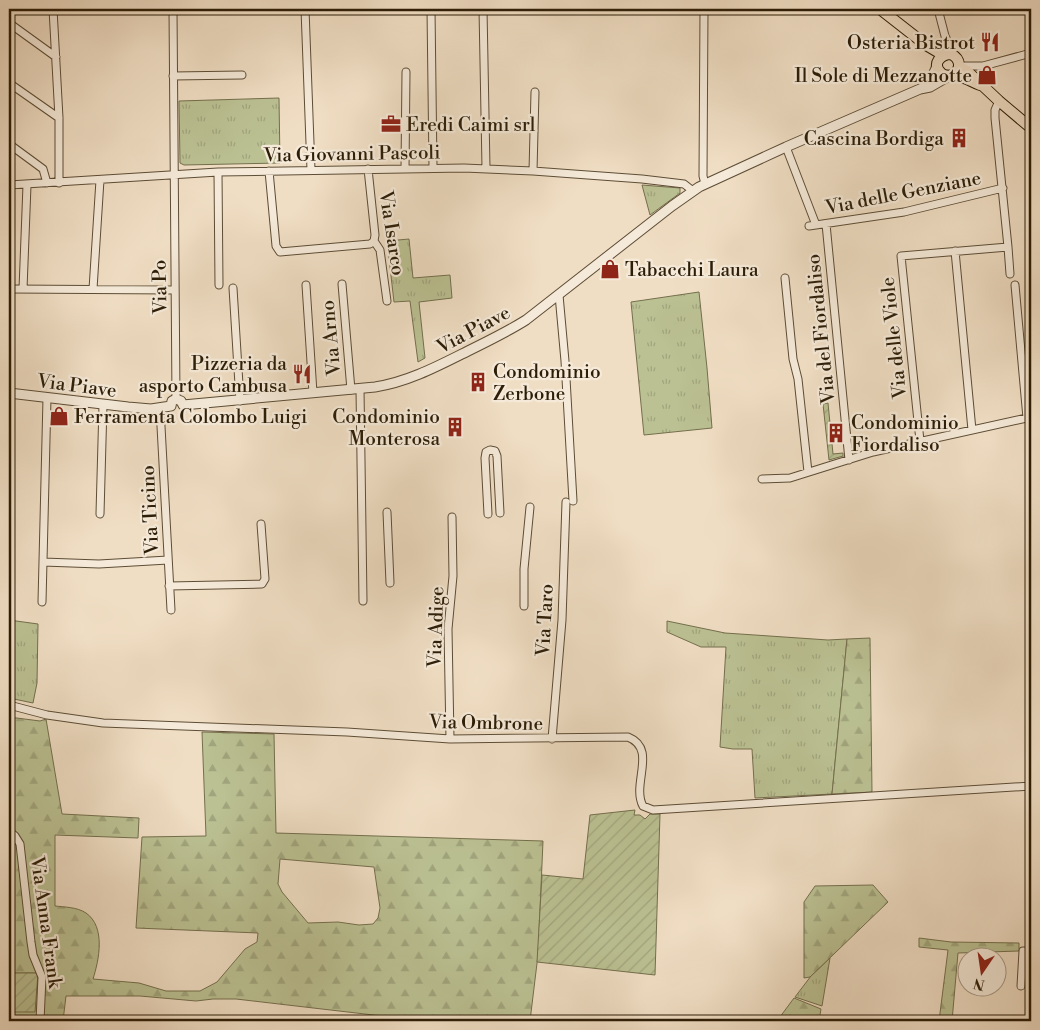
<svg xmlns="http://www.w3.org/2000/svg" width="1040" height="1030" font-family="'Libre Bodoni',serif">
	<defs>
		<pattern id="grass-tufts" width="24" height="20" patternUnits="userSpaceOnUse" patternTransform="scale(1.25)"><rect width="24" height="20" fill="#bbc193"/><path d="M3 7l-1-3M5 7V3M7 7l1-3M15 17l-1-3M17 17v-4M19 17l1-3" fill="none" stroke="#a1a57d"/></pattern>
		<pattern id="forest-firs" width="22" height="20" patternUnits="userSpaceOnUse" patternTransform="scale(1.25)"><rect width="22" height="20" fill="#bbc193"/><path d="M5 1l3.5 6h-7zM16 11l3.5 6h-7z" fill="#a1a57d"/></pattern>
		<pattern id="garden-furrows" width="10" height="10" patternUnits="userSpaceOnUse" patternTransform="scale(1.25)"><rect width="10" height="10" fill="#bbc193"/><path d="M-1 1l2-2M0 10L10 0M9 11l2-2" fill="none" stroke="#a1a57d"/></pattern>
	</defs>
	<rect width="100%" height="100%" fill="#f0dec4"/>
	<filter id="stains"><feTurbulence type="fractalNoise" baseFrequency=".004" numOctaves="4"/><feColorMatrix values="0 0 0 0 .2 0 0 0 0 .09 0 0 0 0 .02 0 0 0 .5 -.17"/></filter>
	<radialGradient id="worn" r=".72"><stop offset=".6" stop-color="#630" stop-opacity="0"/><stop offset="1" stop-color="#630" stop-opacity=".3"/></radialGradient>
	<path fill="url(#grass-tufts)" stroke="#746f4d" d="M279 98 280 163 184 165 180 163 179 101Z
		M642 185 680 188V193L650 215Z
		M409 239 413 278 450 275 452 298 419 302 425 358 418 362 410 301 394 302 387 241Z
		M699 292 707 368 712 428 644 435 631 302Z
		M9 620 38 624 37 683 33 703 9 698Z
		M667 621 725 633 828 640 847 639 832 794 755 798 752 749H733L720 747 726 647H701L667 632Z
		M830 958 822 1006 795 997 811 976Z"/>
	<path fill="url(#forest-firs)" stroke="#746f4d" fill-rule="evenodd" d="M870 638 872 792 832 794 847 639Z
		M9 717 40 721 46 719 62 814 139 818 138 838 55 835V906C64 907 77 907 86 913 106 927 99 960 93 979L139 983 166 991H200L217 982 245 949 257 942 258 933 136 928 142 837 206 836 202 732 274 734 276 833 543 841 538 955 530 1021H425L236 999H213L196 1001 140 996H66L63 1021H9V1012L37 973H10L9 961ZM280 859 374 867 380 908 378 918 373 924 359 925 338 922 308 923 282 892 278 884Z
		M873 885 888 902 810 977 804 978V902L815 886Z
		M919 938 951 942 1019 943V951L958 953 952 1021H939L948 950 919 947Z
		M794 998 821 1009 819 1021H777Z"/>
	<path fill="url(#garden-furrows)" stroke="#746f4d" d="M828 403 833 454 843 453V456L829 460 823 404Z
		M635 810 634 815H640L645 819 650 814H660L655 975 537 962 542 875 583 879 590 815Z
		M9 973H38L35 1012H9V1016Z"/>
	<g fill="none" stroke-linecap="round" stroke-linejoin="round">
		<defs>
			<path id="minor" d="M53 9 59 118V183
				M173 9 176 399
				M305 9 311 170
				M431 9 433 168
				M483 9 486 168
				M704 9 703 176 705 184
				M938 9 945 36 954 55
				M9 23 56 57
				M960 66H983L1031 53
				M173 76 242 75
				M9 83 59 118
				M9 144 43 169 47 183
				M786 147 816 225
				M368 169 375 235 374 241 380 250 387 301
				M405 169 406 72
				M269 171 276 246 280 252 370 244 374 241
				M533 171 535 92
				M218 172 219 285
				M9 185 218 172 464 168 533 171 642 179 684 184 693 191
				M826 224 849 460
				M809 226 904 212 1003 188
				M1008 247 1010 274
				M955 251 972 430
				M785 278 793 359 798 379 808 472
				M342 284 351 390
				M306 285 313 393
				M1015 285 1027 418
				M233 288 240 401
				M9 289 175 290
				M23 289 27 185
				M93 289 100 180
				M559 295 565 361 573 501
				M360 389 363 601
				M160 408 171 610
				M920 441 901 256 1008 247 995 118V110L999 101
				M762 479 790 478 873 452 1031 417
				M387 512 390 583
				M100 514 103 405
				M488 514 485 458 486 452 490 450 495 451 497 456 500 513
				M43 562 99 564 168 560
				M169 586 262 584 265 579 261 524
				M42 602 47 398
				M524 606V569L530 507
				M9 705 47 715 103 723 347 732 450 739 628 737C658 749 631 784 643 806L653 810 1031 786
				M450 739 448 629 453 576 452 517
				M552 739 562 620 566 502
				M9 831 15 836 20 844 31 942 33 955 42 977 40 1021
				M1021 986 1023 951H1031"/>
			<path id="tertiary" d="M922 88 932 77 937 66
				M9 393 128 407 151 409 171 406
				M183 405 375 387C408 382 438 366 468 351 488 341 507 332 526 320L672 206 699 187 786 147 920 89 930 87 949 76
				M171 406 172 401 176 399 181 401 183 405"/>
			<path id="primary" d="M880 9 926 45 943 55
				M959 67 966 70 999 101 1031 128
				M952 75C962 70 961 59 951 54 941 54 931 64 941 73 945 77 951 75 957 76 965 77 972 82 980 85"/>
		</defs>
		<use href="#minor" stroke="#5d4d36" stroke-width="9"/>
		<use href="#tertiary" stroke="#5d4d36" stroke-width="11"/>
		<use href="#primary" stroke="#2c1d07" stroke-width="12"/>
		<use href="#minor" stroke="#f5ead9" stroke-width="7"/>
		<use href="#tertiary" stroke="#f5ead9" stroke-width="9"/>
		<use href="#primary" stroke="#f0dec4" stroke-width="10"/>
	</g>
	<defs>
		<symbol id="restaurant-bare" viewBox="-9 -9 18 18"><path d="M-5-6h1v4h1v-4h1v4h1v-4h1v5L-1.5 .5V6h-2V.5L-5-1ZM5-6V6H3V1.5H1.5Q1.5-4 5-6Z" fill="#8f2418" stroke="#f5ead9" stroke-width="2.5" paint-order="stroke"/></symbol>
		<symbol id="shop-bare" viewBox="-9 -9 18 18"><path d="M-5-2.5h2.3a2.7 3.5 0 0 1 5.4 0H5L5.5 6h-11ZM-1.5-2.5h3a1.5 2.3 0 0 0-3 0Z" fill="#8f2418" stroke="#f5ead9" stroke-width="2.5" paint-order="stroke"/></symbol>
		<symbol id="office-bare" viewBox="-9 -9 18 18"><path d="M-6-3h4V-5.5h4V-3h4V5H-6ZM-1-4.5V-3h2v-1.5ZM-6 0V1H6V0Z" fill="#8f2418" stroke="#f5ead9" stroke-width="2.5" paint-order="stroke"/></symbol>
		<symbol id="building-bare" viewBox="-9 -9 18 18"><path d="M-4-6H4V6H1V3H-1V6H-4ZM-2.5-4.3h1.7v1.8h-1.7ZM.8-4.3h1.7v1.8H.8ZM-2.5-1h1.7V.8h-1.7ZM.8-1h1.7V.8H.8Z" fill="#8f2418" stroke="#f5ead9" stroke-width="2.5" paint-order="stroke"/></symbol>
	</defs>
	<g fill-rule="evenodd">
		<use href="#restaurant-bare" x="976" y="28" width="28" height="28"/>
		<use href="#shop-bare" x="973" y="61" width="28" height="28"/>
		<use href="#office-bare" x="377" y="110" width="28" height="28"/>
		<use href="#building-bare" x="945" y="124" width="28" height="28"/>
		<use href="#shop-bare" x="596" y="255" width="28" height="28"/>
		<use href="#restaurant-bare" x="288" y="360" width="28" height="28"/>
		<use href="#building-bare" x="464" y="368" width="28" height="28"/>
		<use href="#shop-bare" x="45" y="402" width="28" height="28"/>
		<use href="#building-bare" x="441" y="413" width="28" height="28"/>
		<use href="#building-bare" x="822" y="419" width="28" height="28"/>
	</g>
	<g text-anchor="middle" stroke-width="4.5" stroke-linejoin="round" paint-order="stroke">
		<g font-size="19" fill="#2c1d07" stroke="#f5ead9" text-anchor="end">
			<text x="975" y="49">Osteria Bistrot</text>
			<text x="972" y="82">Il Sole di Mezzanotte</text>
			<text x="406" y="131" text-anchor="start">Eredi Caimi srl</text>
			<text x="944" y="145">Cascina Bordiga</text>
			<text x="625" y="276" text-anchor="start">Tabacchi Laura</text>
			<text x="287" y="370">Pizzeria da<tspan x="287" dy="22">asporto Cambusa</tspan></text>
			<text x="493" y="378" text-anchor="start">Condominio<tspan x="493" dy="22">Zerbone</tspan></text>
			<text x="74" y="423" text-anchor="start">Ferramenta Colombo Luigi</text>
			<text x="440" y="423">Condominio<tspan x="440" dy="22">Monterosa</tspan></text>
			<text x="851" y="429" text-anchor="start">Condominio<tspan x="851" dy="22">Fiordaliso</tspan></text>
		</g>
		<g font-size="19" fill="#2c1d07" stroke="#f5ead9">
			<text transform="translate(352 153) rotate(-1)" y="7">Via Giovanni Pascoli</text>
			<text transform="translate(903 192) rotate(-11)" y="7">Via delle Genziane</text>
			<text transform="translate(393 233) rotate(81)" y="7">Via Isarco</text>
			<text transform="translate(159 287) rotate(-91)" y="7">Via Po</text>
			<text transform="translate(473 329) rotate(-28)" y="7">Via Piave</text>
			<text transform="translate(820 329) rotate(-96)" y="7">Via del Fiordaliso</text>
			<text transform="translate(330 338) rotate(-95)" y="7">Via Arno</text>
			<text transform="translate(893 338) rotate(-96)" y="7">Via delle Viole</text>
			<text transform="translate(77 385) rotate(7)" y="7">Via Piave</text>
			<text transform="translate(149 510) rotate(-93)" y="7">Via Ticino</text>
			<text transform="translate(544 620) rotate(-87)" y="7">Via Taro</text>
			<text transform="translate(435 627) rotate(-88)" y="7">Via Adige</text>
			<text transform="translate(486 722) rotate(1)" y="7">Via Ombrone</text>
			<text transform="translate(47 922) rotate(82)" y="7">Via Anna Frank</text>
		</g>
	</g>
	<rect width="1040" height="1030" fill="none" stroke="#f0dec4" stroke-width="30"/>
	<rect x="10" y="10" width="1020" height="1010" fill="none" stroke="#2c1d07" stroke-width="2.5"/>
	<rect x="15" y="15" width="1010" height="1000" fill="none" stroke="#2c1d07"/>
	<g transform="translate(982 972) rotate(193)"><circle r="24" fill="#f5ead9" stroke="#a59885"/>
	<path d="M0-4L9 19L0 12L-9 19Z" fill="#8f2418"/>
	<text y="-8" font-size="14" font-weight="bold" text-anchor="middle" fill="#2c1d07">N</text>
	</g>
	<rect width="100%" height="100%" filter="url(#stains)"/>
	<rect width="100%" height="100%" fill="url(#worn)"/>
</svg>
